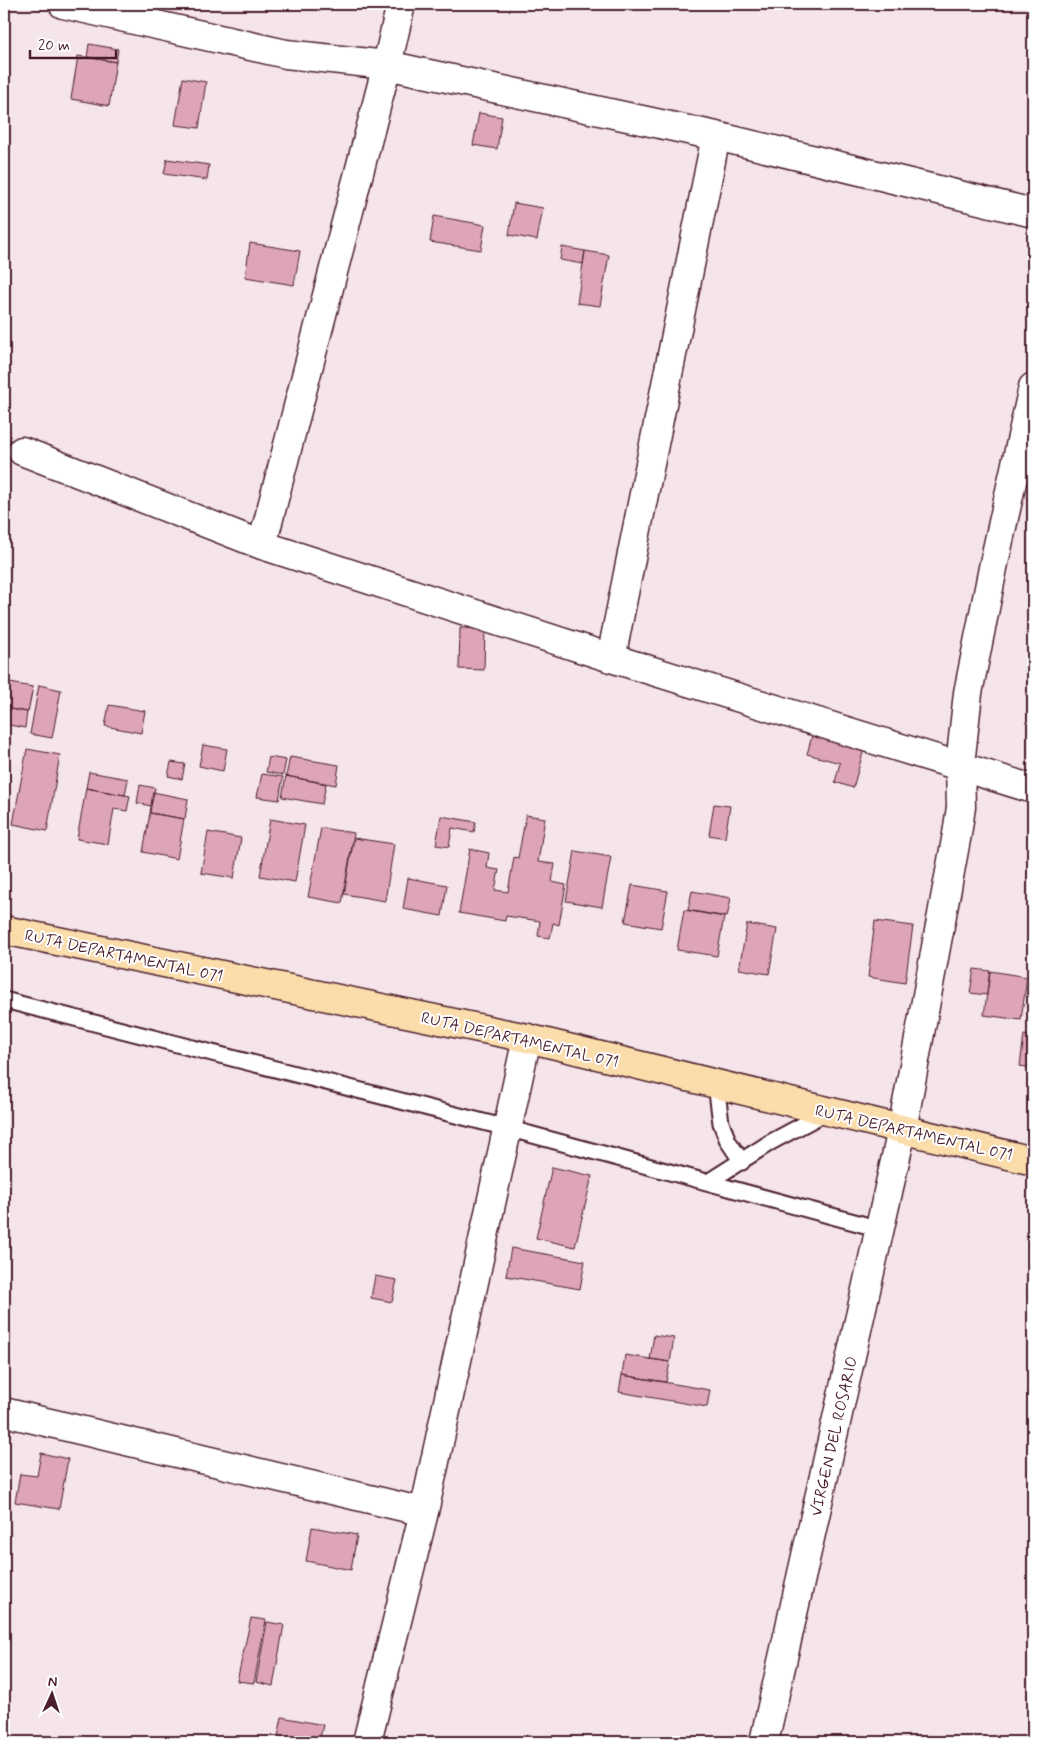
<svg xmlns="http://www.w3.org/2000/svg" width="1037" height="1746" font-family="Mynerve,sans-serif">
	<rect width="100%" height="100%" fill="#f5e4e9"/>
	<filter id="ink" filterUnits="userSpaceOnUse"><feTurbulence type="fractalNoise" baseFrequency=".02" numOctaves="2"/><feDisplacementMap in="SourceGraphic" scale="10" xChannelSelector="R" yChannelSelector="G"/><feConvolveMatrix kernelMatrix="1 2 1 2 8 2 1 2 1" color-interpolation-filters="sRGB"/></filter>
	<g filter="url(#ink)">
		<path fill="#dda5b7" stroke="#4a1f2b" d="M89 44 118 49 116 62 87 57Z
			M78 56 116 62 109 106 71 99Z
			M183 78 206 82 199 128 175 125Z
			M479 113 502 117 497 149 473 145Z
			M167 159 209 165 207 180 164 174Z
			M514 203 543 208 537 240 509 235Z
			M434 216 485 225 481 250 430 242Z
			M250 243 300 251 294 285 245 277Z
			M562 247 585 251 583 264 560 260Z
			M585 251 609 255 600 306 577 303Z
			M460 628 485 629 484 670 459 669Z
			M4 682 33 687 28 712 4 708Z
			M39 685 61 690 52 738 30 734Z
			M109 705 145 711 141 733 105 726Z
			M4 708 27 712 25 728 4 724Z
			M815 725 867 739 853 788 835 782 840 763 807 754Z
			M203 745 227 749 223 771 199 766Z
			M27 749 60 755 47 831 13 824Z
			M269 757 286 760 283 775 266 772Z
			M290 757 339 765 336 785 286 776Z
			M171 762 185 764 182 779 168 776Z
			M89 772 128 779 125 795 86 788Z
			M262 774 283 777 279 800 257 797Z
			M286 776 326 784 322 804 282 797Z
			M140 785 155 788 151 806 137 803Z
			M86 788 130 796 127 811 114 809 108 844 77 839Z
			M153 792 188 799 185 819 150 813Z
			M714 804 730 806 725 838 709 835Z
			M150 813 184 819 177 859 143 852Z
			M526 815 545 818 538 862 555 864 552 882 566 885 559 925 553 923 550 938 538 936 540 921 506 916 505 921 459 913 470 849 489 853 487 868 499 870 495 890 508 892 514 857 518 858Z
			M441 816 476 822 474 832 452 828 449 847 436 845Z
			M270 819 305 825 295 882 260 876Z
			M321 828 354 833 342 903 308 897Z
			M208 832 241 838 234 878 201 873Z
			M354 838 394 844 385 901 344 894Z
			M575 851 611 857 602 907 566 901Z
			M408 878 447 885 442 916 403 909Z
			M632 885 668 891 661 928 625 922Z
			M692 891 731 898 727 917 688 910Z
			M684 910 724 917 717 956 677 950Z
			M875 921 913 926 905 983 868 977Z
			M747 924 777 929 769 974 739 969Z
			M974 969 990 971 987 995 970 993Z
			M990 971 1027 977 1021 1020 984 1015Z
			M1024 1035 1033 1036V1068L1020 1066Z
			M552 1167 592 1176 575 1247 536 1238Z
			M511 1248 585 1261 580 1289 506 1276Z
			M375 1276 397 1280 392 1302 371 1298Z
			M654 1335 674 1338 670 1362 650 1359Z
			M625 1355 670 1362 666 1382 622 1375Z
			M622 1375 710 1390 707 1407 619 1392Z
			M41 1453 68 1459 59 1509 15 1502 20 1474 37 1476Z
			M312 1527 357 1535 351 1570 306 1561Z
			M251 1618 266 1620 254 1683 237 1681Z
			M267 1622 284 1625 273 1686 256 1682Z
			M282 1717 323 1725 319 1742H277Z"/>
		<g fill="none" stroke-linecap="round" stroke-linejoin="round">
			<defs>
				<path id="service" d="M4 1000 507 1128 880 1229
					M716 1084 721 1123 728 1141 742 1162
					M708 1182 771 1142 827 1112"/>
				<path id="minor" d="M63 4 286 54 387 65 716 136 1033 213
					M22 451 262 545 611 658 1033 789
					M262 545 387 65 401 4
					M611 658 716 136
					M902 1130 957 834 961 807 960 765 968 693 994 563 1033 387
					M4 1412 424 1512
					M367 1742 424 1512 527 1038"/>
				<path id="tertiary" d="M764 1742 902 1130"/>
				<path id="primary" d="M4 930 527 1038 1033 1161"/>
			</defs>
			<use href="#service" stroke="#4a1f2b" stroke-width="19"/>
			<use href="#minor" stroke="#4a1f2b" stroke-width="31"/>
			<use href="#tertiary" stroke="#4a1f2b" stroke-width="31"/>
			<use href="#primary" stroke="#4a1f2b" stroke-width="31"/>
			<use href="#service" stroke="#fff" stroke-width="15"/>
			<use href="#minor" stroke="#fff" stroke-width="28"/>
			<use href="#tertiary" stroke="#fff" stroke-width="28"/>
			<use href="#primary" stroke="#faddab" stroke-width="28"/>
		</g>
	</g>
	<g text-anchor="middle" stroke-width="4" stroke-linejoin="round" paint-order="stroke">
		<g font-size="16" fill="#4a1f2b" stroke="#fff">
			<text transform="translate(124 955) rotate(12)" y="6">RUTA DEPARTAMENTAL 071</text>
			<text transform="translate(520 1039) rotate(13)" y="6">RUTA DEPARTAMENTAL 071</text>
			<text transform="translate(914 1132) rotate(13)" y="6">RUTA DEPARTAMENTAL 071</text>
			<text transform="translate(833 1436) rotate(-77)" y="6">VIRGEN DEL ROSARIO</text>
		</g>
	</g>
	<rect width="1037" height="1746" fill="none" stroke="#fff" stroke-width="20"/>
	<rect x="10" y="10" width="1017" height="1726" fill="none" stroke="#4a1f2b" stroke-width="2" filter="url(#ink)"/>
	<g transform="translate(52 1694) rotate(3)" stroke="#ffffff" stroke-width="4" paint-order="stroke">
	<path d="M0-4L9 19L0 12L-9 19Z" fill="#4a1f2b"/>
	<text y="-8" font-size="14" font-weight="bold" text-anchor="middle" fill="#4a1f2b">N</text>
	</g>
	<path d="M30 50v8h86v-8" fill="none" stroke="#4a1f2b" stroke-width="2.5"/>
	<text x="38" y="50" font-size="15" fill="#4a1f2b" stroke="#ffffff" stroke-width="4" paint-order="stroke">20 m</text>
</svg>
